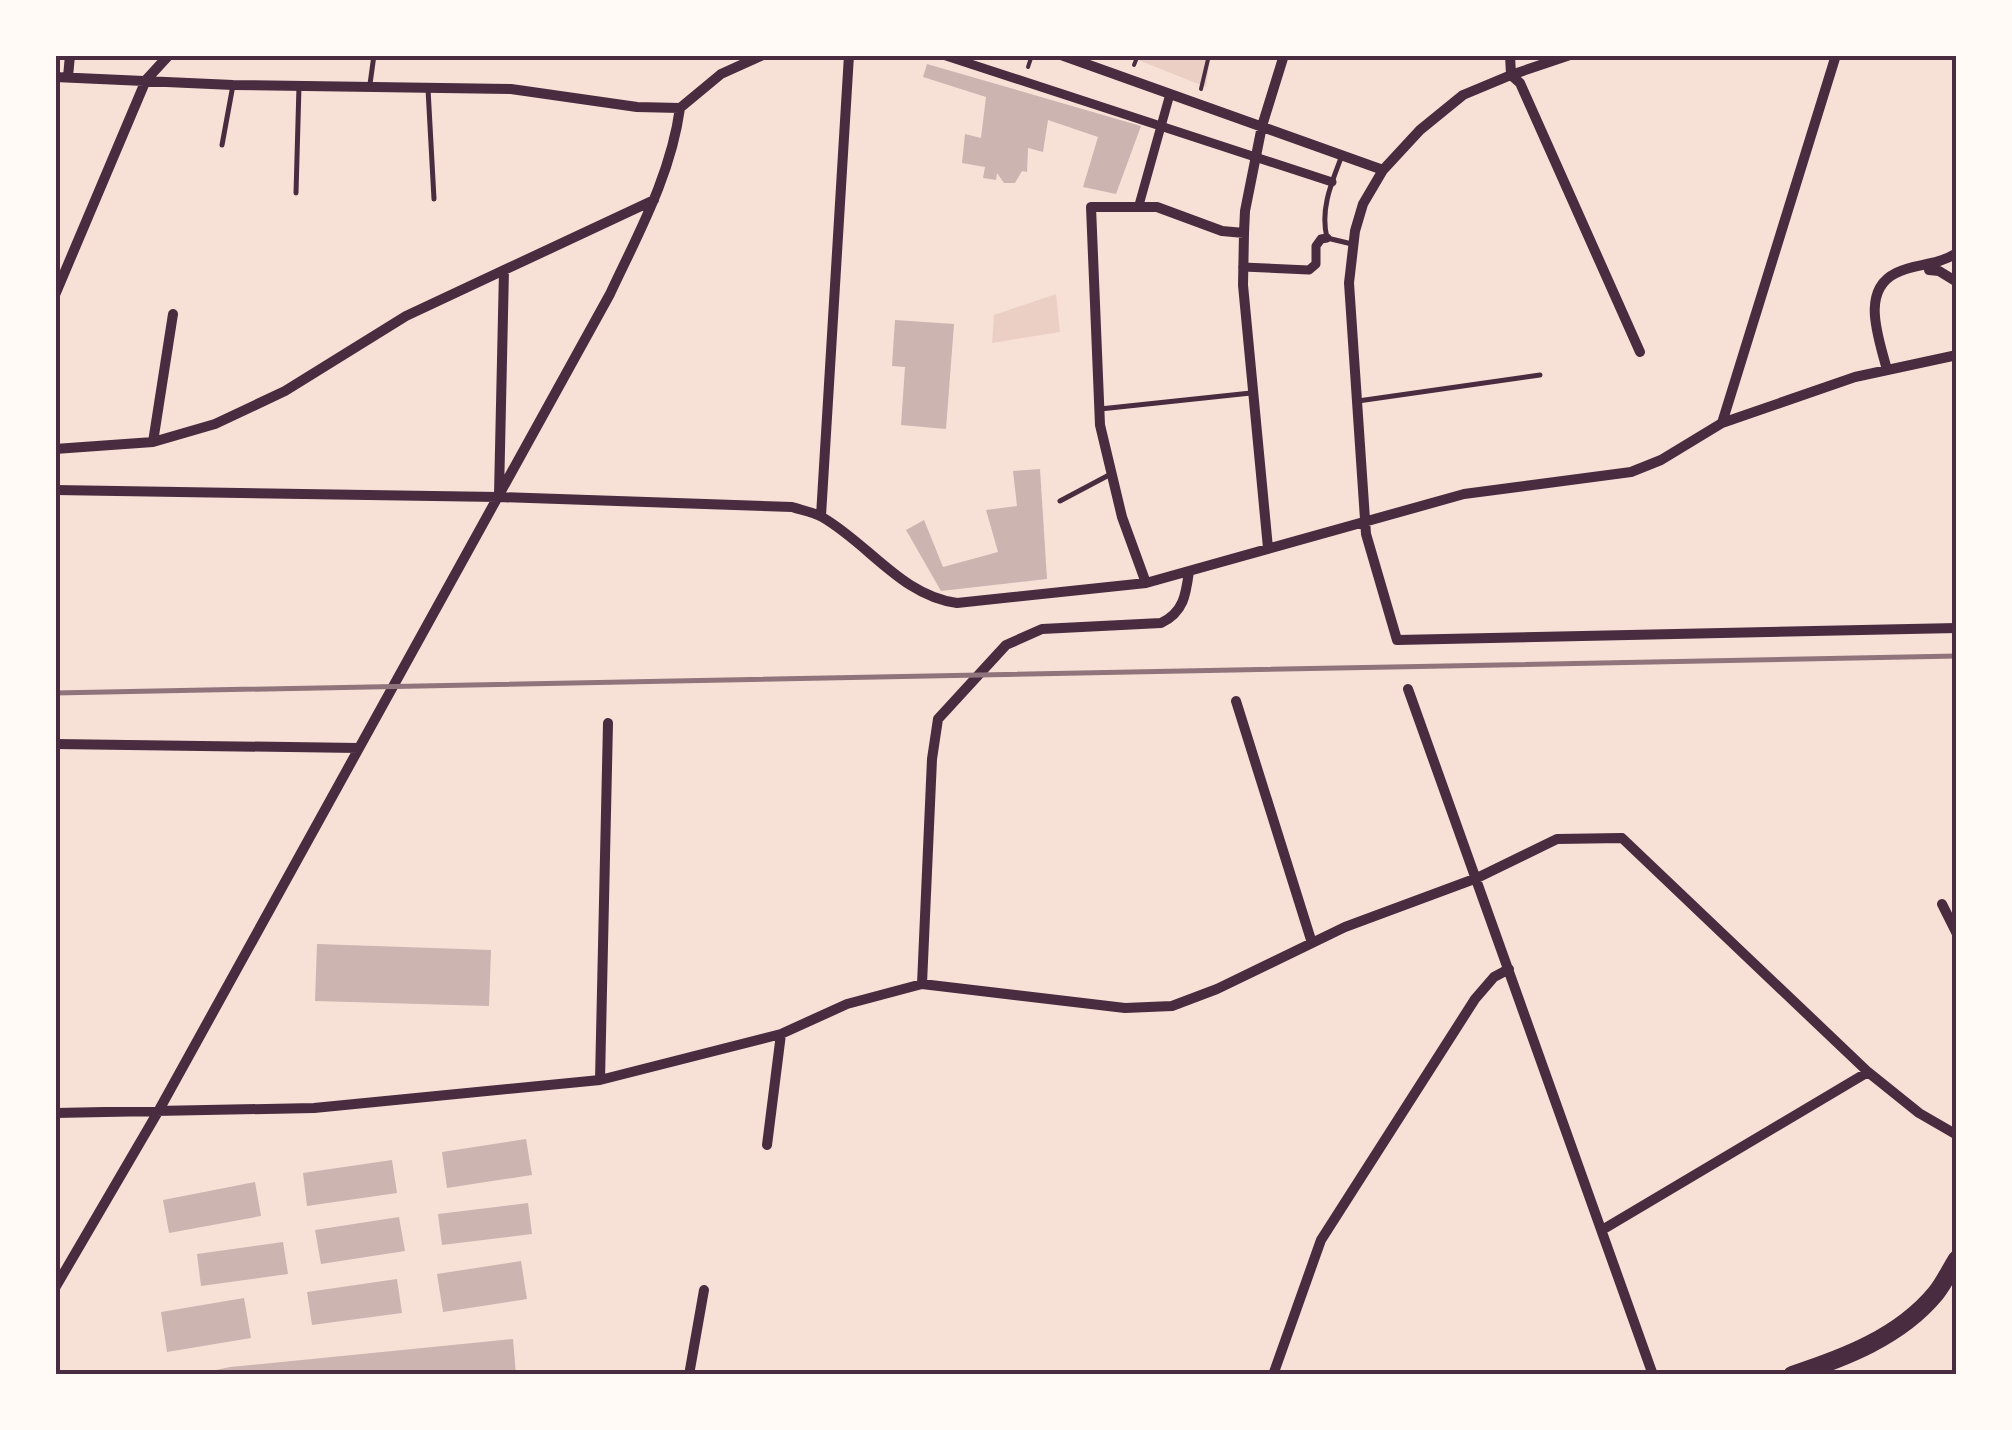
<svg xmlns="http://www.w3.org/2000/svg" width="2012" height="1430" font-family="Figtree,sans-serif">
	<rect width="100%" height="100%" fill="#f7e1d7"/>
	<path fill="#ebcfc5" d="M1134 55H1211L1206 87 1133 58Z
		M1056 294 1060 332 992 343 994 315Z"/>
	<path fill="#ccb4b1" d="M927 64 1141 126 1116 194 1083 187 1098 137 1048 120 1043 152 1028 148 1027 172 1022 171 1015 183H1004L997 173 996 180 983 178 985 167 962 163 965 134 981 138 986 97 923 77Z
		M895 320 954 324 946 429 901 425 905 367 892 366Z
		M1040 469 1047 579 941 591 906 530 924 520 943 567 998 552 986 510 1017 506 1013 471Z
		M317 944 491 950 489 1006 315 1001Z
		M526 1139 532 1175 447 1188 442 1152Z
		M392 1160 397 1193 307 1206 303 1173Z
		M255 1182 261 1216 169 1233 163 1200Z
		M528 1203 532 1234 442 1245 438 1214Z
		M399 1217 405 1251 321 1264 315 1230Z
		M283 1242 288 1274 201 1286 197 1254Z
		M521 1261 527 1299 443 1312 437 1274Z
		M397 1279 402 1313 312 1325 307 1292Z
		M244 1298 251 1338 167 1352 161 1312Z
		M513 1339 516 1375H192L230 1367Z"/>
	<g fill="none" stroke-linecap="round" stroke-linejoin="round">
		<path stroke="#4a2c40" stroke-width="4" d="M1134 65 1138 55
			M1028 67 1032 55
			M1201 89 1209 55"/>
		<path stroke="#4a2c40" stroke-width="5" d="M370 84 374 55
			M428 89 434 199
			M222 145 233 85
			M1341 158C1331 184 1320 210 1327 238L1352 244
			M296 193 299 86
			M1358 401 1540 375
			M1100 409 1251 393
			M1060 501 1109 475"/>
		<path stroke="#4a2c40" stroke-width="9" d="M943 55 1332 182
			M1139 205 1170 94
			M1243 267 1309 270 1316 264V246L1321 239 1327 238"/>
		<path stroke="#4a2c40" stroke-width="10" d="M1061 55 1383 170
			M1510 55 1511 75 1463 95 1420 130 1383 170 1363 204 1355 231 1349 283 1366 534 1397 640 1957 628
			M1570 55 1511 75 1520 83 1640 352
			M55 77 233 85 511 89 637 107 680 108
			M68 77 70 55
			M680 108 721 74 763 55
			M1929 270 1939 271 1957 282
			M55 295 146 80 169 55
			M1887 370C1880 341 1859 291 1896 273 1915 263 1934 267 1957 253
			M1722 423 1855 377 1957 355
			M153 442 173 314
			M55 449 153 442 215 424 285 391 406 316 654 200
			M55 490 498 497 792 507C801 510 813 512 822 517 869 544 902 596 957 603L1146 583 1464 494 1631 472 1661 460 1722 423 1836 55
			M499 494 504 270
			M821 516 849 55
			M1268 548 1243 285 1244 233 1245 211 1262 126 1284 55
			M1146 583 1122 517 1100 425 1091 207H1157L1222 231 1244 233
			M1408 689 1653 1375
			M1236 701 1312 943
			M55 744 359 748
			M1942 904 1957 934
			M922 984 932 759 938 719 1006 645 1042 629 1161 623C1184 612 1186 594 1189 571
			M600 1080 608 723
			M55 1113 314 1108 600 1080 781 1034 847 1004 922 984 1125 1008 1172 1006 1217 989 1345 927 1477 878 1557 839 1622 838 1868 1072 1919 1113 1957 1135
			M767 1145 781 1034
			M1602 1230 1868 1072
			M55 1288 159 1110 610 294C638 234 671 175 680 108
			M689 1375 704 1290
			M1273 1375 1321 1240 1475 999 1494 977 1509 969"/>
		<path stroke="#4a2c40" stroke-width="18" d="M1792 1375C1844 1358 1900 1337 1936 1293 1944 1283 1950 1270 1957 1259"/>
		<path stroke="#8f747c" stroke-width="5" d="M55 693 1957 656"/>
	</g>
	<rect width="2012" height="1430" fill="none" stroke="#fffaf5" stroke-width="115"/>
	<rect x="58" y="58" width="1896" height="1314" fill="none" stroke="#4a2c40" stroke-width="4"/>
</svg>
